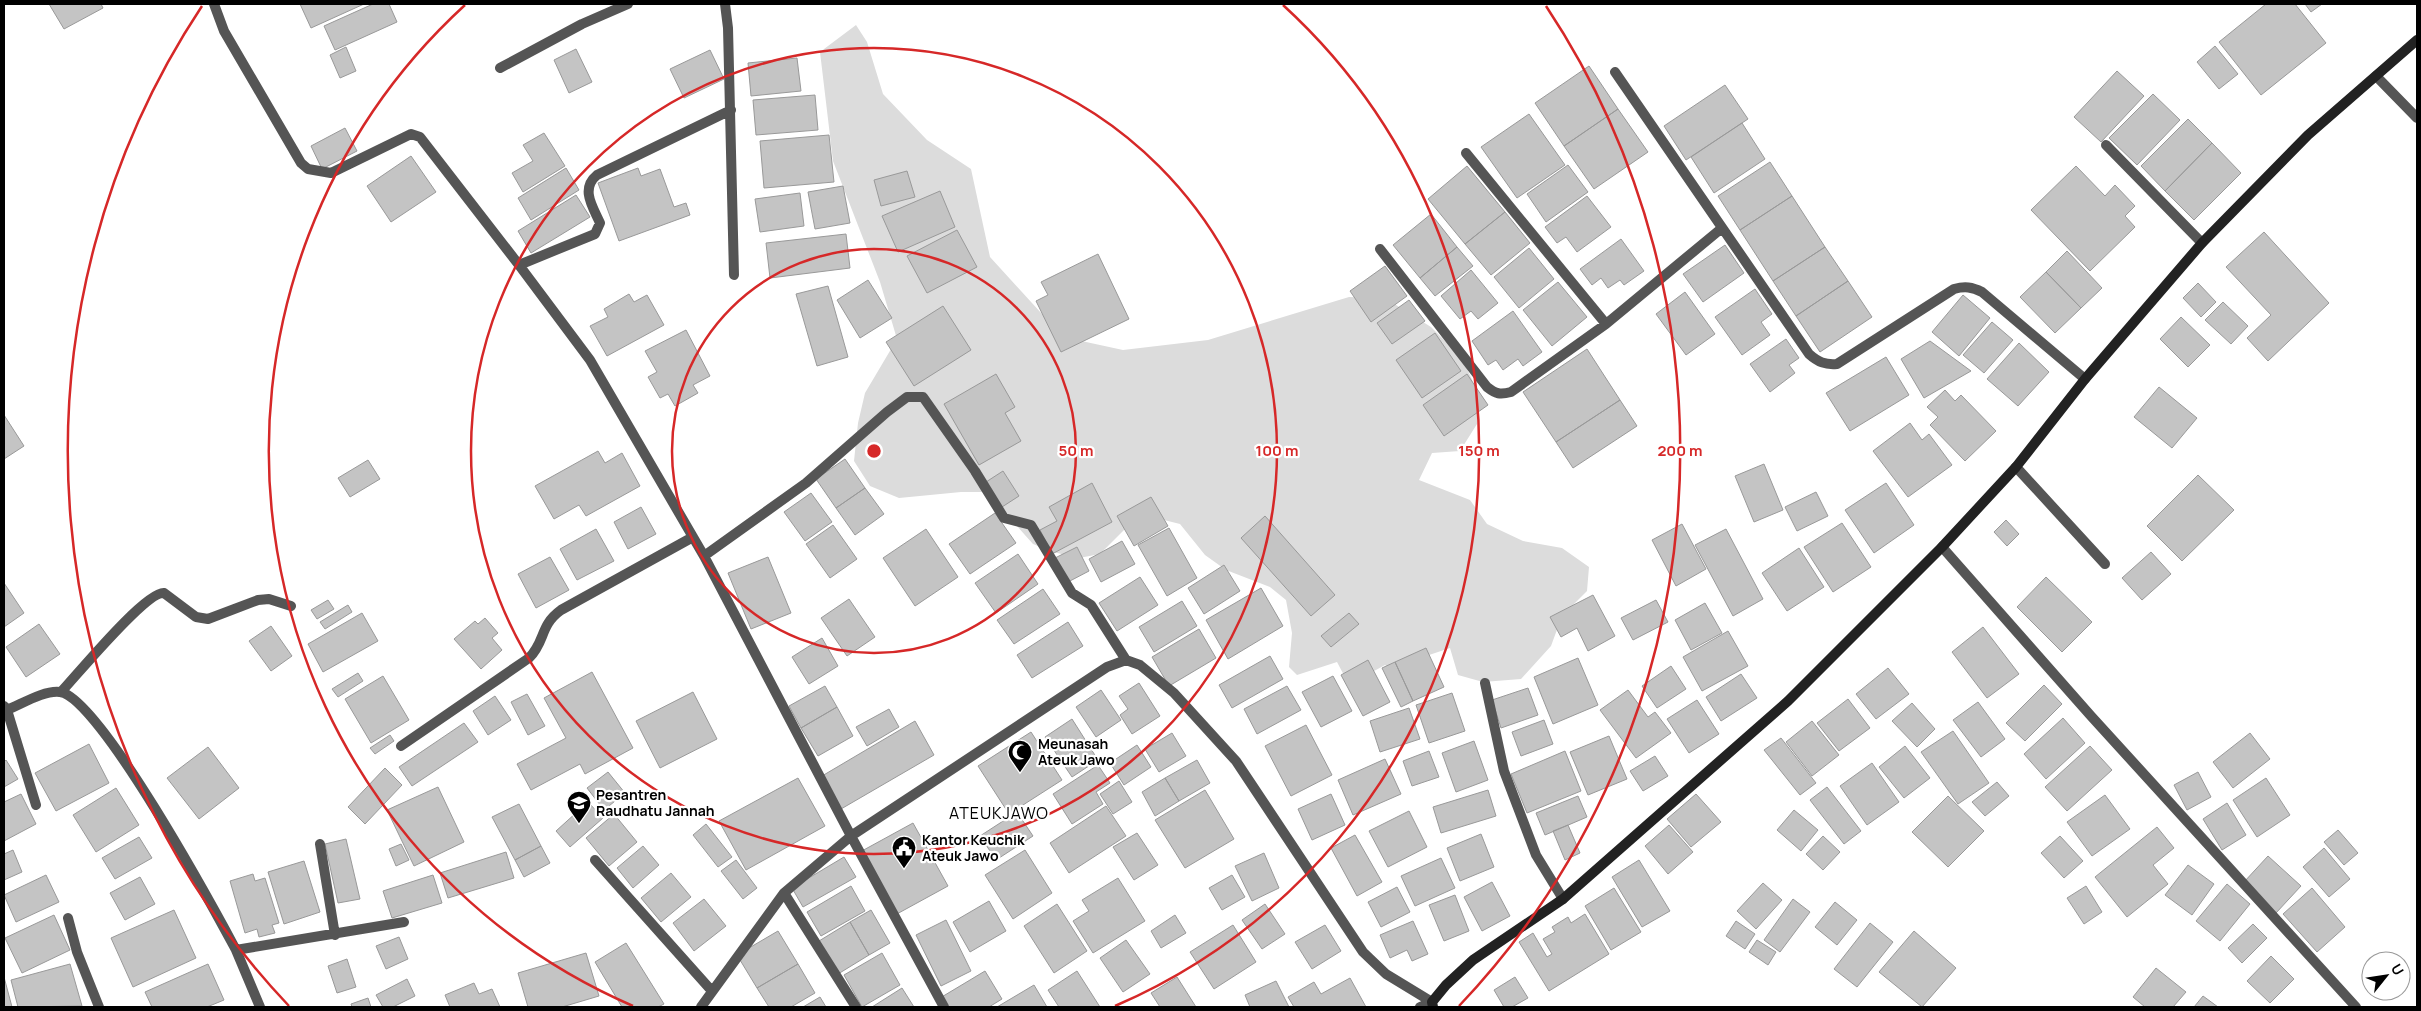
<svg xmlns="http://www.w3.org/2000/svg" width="2421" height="1011" font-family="Manrope,sans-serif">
	<rect width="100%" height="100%" fill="#fff"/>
	<path fill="#dcdcdc" d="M856 25 867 42 883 94 927 140 971 169 990 257 1063 337 1123 350 1208 340 1349 297 1385 298 1431 327 1462 358 1480 397 1477 424 1460 451 1432 453 1419 480 1470 500 1487 524 1523 541 1562 548 1589 567 1587 591 1562 616 1551 646 1521 679 1483 682 1458 675 1450 648 1429 655 1405 676 1385 665 1356 681 1346 679 1337 662 1297 675 1289 667 1292 633 1286 600 1270 587 1226 570 1205 555 1180 524 1148 516 1135 519 1100 554 1079 558 1053 552 1033 544 1015 524 994 495 987 492H961L899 498 870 486 854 461 858 423 865 393 897 339 880 282 833 161 820 52Z"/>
	<path fill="#c4c4c4" stroke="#999" d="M49 4H101L103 8 64 29Z
		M300 4H364L311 28Z
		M373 4H389L397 22 335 50 324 26Z
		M2266 4H2295L2326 43 2261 95 2219 42Z
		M2305 4H2322L2311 12Z
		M2215 46 2238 74 2219 89 2197 62Z
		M346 47 356 71 340 78 330 55Z
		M576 49 592 82 569 93 554 60Z
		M710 50 724 79 684 98 670 69Z
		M797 58 801 91 751 96 748 63Z
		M1589 66 1618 109 1564 146 1535 103Z
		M2117 71 2144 96 2101 142 2074 117Z
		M1725 85 1748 119 1686 160 1664 126Z
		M2153 94 2180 120 2137 165 2109 138Z
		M815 95 818 130 756 135 753 100Z
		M1618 109 1648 152 1594 189 1564 146Z
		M1529 114 1565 165 1517 198 1481 147Z
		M2188 119 2212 143 2165 191 2141 166Z
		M1742 123 1765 159 1714 193 1691 157Z
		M345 128 357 151 322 169 311 146Z
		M544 133 565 166 523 192 512 173 533 161 523 145Z
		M829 135 834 182 764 188 760 141Z
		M2212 143 2241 173 2194 220 2165 191Z
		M411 156 436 192 391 222 367 186Z
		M1770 162 1792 196 1740 230 1718 196Z
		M1568 165 1588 192 1546 222 1527 194Z
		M1467 166 1505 212 1465 244 1428 199Z
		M2076 166 2105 196 2115 185 2135 206 2125 216 2135 227 2090 271 2031 210Z
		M566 168 579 190 531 220 518 198Z
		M638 168 641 176 660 169 674 207 686 203 690 215 619 241 598 183Z
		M907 171 915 197 881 206 874 180Z
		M843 186 850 223 815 229 808 192Z
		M940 191 955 227 898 252 882 216Z
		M800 193 804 226 760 232 755 199Z
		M576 195 590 217 531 253 518 231Z
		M1587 196 1611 227 1577 252 1566 237 1557 243 1545 227Z
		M1792 196 1825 247 1773 281 1740 230Z
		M1505 212 1530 243 1491 275 1465 244Z
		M1431 214 1457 247 1420 278 1393 245Z
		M957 230 977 267 927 293 907 256Z
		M2264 232 2329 303 2268 361 2247 338 2271 315 2226 267Z
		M846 234 850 268 770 278 766 243Z
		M1621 239 1644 271 1624 285 1620 280 1608 288 1601 278 1592 285 1580 269Z
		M1725 245 1744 273 1703 302 1683 274Z
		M1457 247 1473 266 1435 296 1420 278Z
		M1825 247 1848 281 1796 316 1773 281Z
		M1529 248 1554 279 1519 308 1494 277Z
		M2067 251 2102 288 2081 308 2046 272Z
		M1098 254 1129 319 1061 352 1036 301 1048 295 1041 282Z
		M1385 266 1407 296 1371 322 1350 291Z
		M1471 270 1498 303 1478 319 1471 311 1460 319 1441 296Z
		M2046 272 2081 308 2055 333 2020 297Z
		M868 280 892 318 860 338 837 300Z
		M1848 281 1872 317 1820 352 1796 316Z
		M1558 282 1587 317 1552 346 1523 310Z
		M2198 283 2216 302 2201 317 2183 298Z
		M828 286 848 357 817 366 796 294Z
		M1755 289 1772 314 1761 322 1770 335 1742 355 1715 317Z
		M1685 292 1715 334 1686 355 1656 314Z
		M629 294 634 302 647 295 664 325 607 356 590 326 608 317 604 309Z
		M1963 295 1990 318 1959 356 1932 332Z
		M1409 300 1425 321 1392 344 1377 323Z
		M2223 302 2248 326 2231 344 2205 320Z
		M943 306 971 350 914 386 886 342Z
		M1513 311 1542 352 1523 366 1518 359 1503 370 1496 360 1488 365 1472 341Z
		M2181 317 2210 345 2188 367 2160 339Z
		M1992 322 2013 340 1984 373 1963 355Z
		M686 330 710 376 693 385 698 393 675 406 668 394 660 398 648 377 657 372 645 351Z
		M1435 333 1461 371 1422 398 1396 360Z
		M1786 339 1799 358 1789 365 1795 373 1770 392 1750 364Z
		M1930 341 1971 371 1924 398 1901 359Z
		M2019 343 2049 372 2018 406 1987 379Z
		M1587 349 1620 400 1556 442 1523 392Z
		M1886 357 1909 395 1850 431 1826 393Z
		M996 374 1015 407 1005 413 1021 441 979 465 944 404Z
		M1467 374 1488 405 1444 436 1423 405Z
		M2159 387 2197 418 2172 448 2134 417Z
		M1945 390 1955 401 1961 395 1996 431 1965 461 1930 425 1938 417 1927 407Z
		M1620 400 1637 426 1573 468 1556 442Z
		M4 415 24 446 4 459Z
		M1910 423 1922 440 1929 434 1952 465 1908 497 1873 451Z
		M598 451 605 463 622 453 640 486 586 516 579 505 554 519 535 486Z
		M845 459 865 488 836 508 816 479Z
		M368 460 380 479 350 497 338 478Z
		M1764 464 1783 510 1754 522 1735 476Z
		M1003 471 1019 496 1002 507 986 482Z
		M2198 475 2234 510 2182 561 2147 526Z
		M1092 483 1112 522 1052 554 1040 530 1057 521 1049 507Z
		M1886 483 1914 525 1874 553 1845 510Z
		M865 488 884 514 855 535 836 508Z
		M1816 492 1828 516 1797 531 1785 507Z
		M811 493 832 522 805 541 784 512Z
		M1151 497 1168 526 1134 546 1117 516Z
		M641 507 656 534 628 549 614 522Z
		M995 513 1016 543 970 574 949 544Z
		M1265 516 1335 595 1311 616 1241 538Z
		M2006 520 2019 534 2007 546 1994 532Z
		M1842 523 1871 567 1833 592 1804 547Z
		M1682 524 1706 569 1676 586 1652 540Z
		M833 525 857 559 830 578 806 544Z
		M1169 528 1197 578 1167 596 1138 545Z
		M596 529 614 561 577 580 560 549Z
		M926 529 958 577 915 606 883 558Z
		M1726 529 1763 599 1733 616 1695 545Z
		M1122 541 1135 564 1101 582 1089 559Z
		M1077 547 1089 571 1068 582 1055 558Z
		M1799 548 1824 587 1787 611 1762 573Z
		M2151 552 2171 574 2142 600 2122 578Z
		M1018 554 1038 584 996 613 975 583Z
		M550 557 569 590 536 608 518 574Z
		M768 557 791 613 751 629 728 573Z
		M1224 565 1240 591 1204 614 1188 588Z
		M1140 577 1158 605 1117 631 1099 603Z
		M2046 577 2092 622 2062 652 2017 607Z
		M4 583 24 613 4 627Z
		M1261 588 1283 626 1228 659 1206 620Z
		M1043 589 1060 614 1014 644 997 620Z
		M1593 595 1615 636 1588 651 1577 628 1561 637 1550 617Z
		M849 599 875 637 847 656 821 618Z
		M328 600 334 609 317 619 311 610Z
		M1656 600 1668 622 1633 640 1621 618Z
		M1182 601 1197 626 1154 652 1139 627Z
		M1705 603 1722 633 1691 650 1675 620Z
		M348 605 352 612 325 629 320 622Z
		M362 613 378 641 323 672 308 644Z
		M1349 613 1359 624 1331 647 1321 636Z
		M485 618 498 633 492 638 502 650 481 669 454 639 475 621 478 624Z
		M1068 622 1083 646 1032 678 1017 655Z
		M39 624 60 654 26 677 6 647Z
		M271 626 292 656 271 671 249 641Z
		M1983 627 2019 674 1987 698 1952 652Z
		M1199 629 1216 658 1169 686 1152 657Z
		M1728 631 1748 666 1702 691 1683 657Z
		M822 638 838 666 809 684 792 657Z
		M1426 648 1444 687 1413 701 1395 662Z
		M1270 656 1283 679 1232 708 1219 685Z
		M1578 658 1598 705 1553 724 1534 677Z
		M1368 660 1390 702 1363 716 1341 675Z
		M1395 662 1413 701 1401 707 1382 668Z
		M1671 666 1686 689 1657 708 1642 686Z
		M1888 668 1909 694 1876 719 1856 694Z
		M592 672 633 748 585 774 580 764 531 790 517 764 566 738 544 698Z
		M358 673 363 681 338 697 332 689Z
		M1741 674 1757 698 1721 721 1706 697Z
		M383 676 409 720 371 743 345 699Z
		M1333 676 1352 711 1321 727 1302 692Z
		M1139 683 1160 716 1132 734 1120 715 1128 709 1119 696Z
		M2044 685 2062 704 2025 741 2006 723Z
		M825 686 837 707 801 728 789 706Z
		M1287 686 1301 710 1257 734 1244 709Z
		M1528 688 1538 715 1501 728 1492 700Z
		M1101 690 1121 720 1096 737 1076 707Z
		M1628 690 1648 717 1655 712 1671 733 1636 758 1600 710Z
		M693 692 717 739 660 768 636 721Z
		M1452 693 1465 731 1429 743 1416 705Z
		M527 694 545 726 528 735 511 702Z
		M495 696 511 720 488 735 473 711Z
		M1848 699 1870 728 1839 751 1817 723Z
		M1697 700 1719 734 1689 753 1667 719Z
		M1978 702 2005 739 1981 757 1953 720Z
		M1912 703 1935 729 1917 747 1892 721Z
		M837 707 853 736 818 756 801 728Z
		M1409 708 1420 739 1380 752 1370 721Z
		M889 709 899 727 867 746 856 727Z
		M2063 718 2085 743 2046 779 2024 754Z
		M1072 719 1098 760 1072 777 1045 737Z
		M1544 720 1553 744 1521 756 1512 732Z
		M915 721 934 755 841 809 822 776Z
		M1812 721 1839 755 1812 776 1786 742Z
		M464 723 478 742 412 786 399 767Z
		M1306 725 1332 775 1291 796 1265 746Z
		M1953 731 1989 783 1958 804 1921 752Z
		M1031 732 1062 780 1009 814 978 766Z
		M1172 733 1186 756 1159 772 1145 749Z
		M2250 733 2270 759 2233 788 2213 762Z
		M390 735 394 741 375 754 370 748Z
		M1609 736 1627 779 1588 795 1570 752Z
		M1781 738 1816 783 1800 795 1764 750Z
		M1474 741 1488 780 1456 792 1442 753Z
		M89 744 109 783 56 811 35 773Z
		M1137 745 1151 767 1124 785 1110 763Z
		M1905 746 1930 778 1904 798 1879 767Z
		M2090 746 2112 770 2067 811 2045 787Z
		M208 747 239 788 199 819 167 778Z
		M1429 751 1439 777 1412 786 1403 761Z
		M1565 751 1581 791 1527 813 1511 774Z
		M1655 756 1668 776 1643 791 1630 771Z
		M1385 759 1401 794 1353 815 1338 780Z
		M6 760 18 779 4 787V762Z
		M1197 760 1210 783 1179 801 1165 778Z
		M1872 763 1899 802 1867 825 1840 786Z
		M1098 765 1110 783 1096 792 1103 804 1072 824 1053 794Z
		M385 768 402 785 365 824 348 807Z
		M608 772 625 793 604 810 587 788Z
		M2198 772 2211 797 2187 810 2174 785Z
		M798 778 825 826 746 870 719 821Z
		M1165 778 1179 801 1155 816 1142 792Z
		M2266 778 2290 815 2257 837 2233 800Z
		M1119 781 1132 802 1113 814 1100 794Z
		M1997 782 2009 796 1985 816 1972 802Z
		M438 787 464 842 414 866 387 810Z
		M1827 787 1861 831 1844 844 1810 800Z
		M116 788 139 825 96 852 73 815Z
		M1205 790 1234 839 1185 868 1155 820Z
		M1488 790 1496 816 1441 833 1433 807Z
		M21 794 36 824 4 841V802Z
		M1331 794 1345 825 1312 840 1298 809Z
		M1696 794 1721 822 1691 847 1667 819Z
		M2105 795 2130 829 2092 856 2067 822Z
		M1578 796 1587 817 1545 835 1536 813Z
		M1948 796 1984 831 1948 867 1912 832Z
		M588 802 603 818 570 847 556 831Z
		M2227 803 2246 835 2222 850 2203 819Z
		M519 804 541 846 515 860 492 817Z
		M1106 806 1126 836 1069 873 1050 843Z
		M1794 810 1818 830 1801 851 1777 830Z
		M1409 811 1427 847 1388 867 1369 831Z
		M1017 812 1033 836 996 860 980 836Z
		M614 814 637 842 609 866 586 838Z
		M913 823 948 886 895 915 860 852Z
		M706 824 732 857 718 867 693 835Z
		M1568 825 1580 853 1565 860 1553 831Z
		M1669 825 1693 852 1668 874 1645 846Z
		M2157 827 2174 848 2153 865 2168 884 2127 917 2095 877Z
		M2338 830 2358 853 2344 865 2324 842Z
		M1137 833 1158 865 1134 880 1113 847Z
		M1481 834 1494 867 1460 881 1447 848Z
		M1355 835 1382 882 1357 896 1331 848Z
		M1823 836 1840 852 1823 870 1806 854Z
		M2060 836 2083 861 2064 878 2041 853Z
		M139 837 152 858 115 879 102 858Z
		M346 839 360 899 338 903 325 844Z
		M401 844 409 860 396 866 389 849Z
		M541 846 550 863 524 877 515 860Z
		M643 846 659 865 633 888 617 868Z
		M2324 848 2350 879 2329 897 2303 867Z
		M13 850 22 872 4 880V854Z
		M1025 850 1052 893 1013 919 985 875Z
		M506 852 514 878 448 898 440 873Z
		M1264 853 1279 888 1252 901 1235 866Z
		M2268 856 2301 886 2276 913 2244 882Z
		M844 857 856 877 803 907 792 888Z
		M1441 858 1455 888 1415 906 1401 876Z
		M736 860 757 888 743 899 721 871Z
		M1639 860 1670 911 1642 927 1612 877Z
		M304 861 320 912 284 924 268 872Z
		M2188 865 2214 884 2192 915 2165 895Z
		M671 873 691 897 661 922 641 898Z
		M253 874 255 881 265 878 279 923 272 925 275 933 259 937 257 929 245 933 230 881Z
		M46 875 59 902 16 922 4 895Z
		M433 875 442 903 392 918 383 891Z
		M1232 875 1245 897 1222 910 1209 888Z
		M140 877 155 904 125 920 110 893Z
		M1118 878 1145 921 1093 953 1073 921 1089 911 1082 900Z
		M1492 882 1510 916 1482 931 1464 897Z
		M1763 883 1782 900 1756 929 1737 911Z
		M2227 884 2250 904 2220 941 2196 921Z
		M851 886 865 911 821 936 807 912Z
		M2086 886 2102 912 2084 924 2067 898Z
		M1397 887 1410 912 1381 927 1368 902Z
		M1614 888 1641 932 1611 950 1585 906Z
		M2312 888 2345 927 2317 952 2283 914Z
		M1455 895 1469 931 1444 941 1429 905Z
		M704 899 726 926 694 951 673 923Z
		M1793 899 1810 912 1780 952 1764 940Z
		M989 901 1006 931 970 952 953 922Z
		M1835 902 1857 920 1837 945 1815 927Z
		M1057 904 1087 951 1054 973 1024 926Z
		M1265 904 1285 934 1262 949 1242 920Z
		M174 910 196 958 133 987 111 938Z
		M871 910 890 943 869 955 850 922Z
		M1585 914 1609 954 1549 991 1519 942 1533 933 1547 957 1552 954 1543 939 1555 932 1552 927 1568 917 1571 923Z
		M54 915 70 950 22 973 5 938Z
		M1175 915 1186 933 1161 948 1151 931Z
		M946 920 971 971 941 986 916 935Z
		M1413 921 1428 954 1412 961 1407 950 1390 958 1380 935Z
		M1736 921 1755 934 1745 949 1726 936Z
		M850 922 869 955 838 974 819 941Z
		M1870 923 1893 942 1857 987 1834 969Z
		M2253 924 2267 938 2242 963 2228 948Z
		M1233 925 1256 962 1214 989 1190 952Z
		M1325 925 1341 951 1312 969 1295 942Z
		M778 931 798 964 757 988 737 955Z
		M1914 931 1956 968 1922 1007 1879 972Z
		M399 937 408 959 386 969 376 946Z
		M1126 940 1150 974 1123 992 1100 958Z
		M1757 940 1776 952 1768 965 1749 952Z
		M626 943 664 1004 658 1007H622L595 962Z
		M586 953 599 996 562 1007H528L518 973Z
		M882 953 900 985 862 1007 844 975Z
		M2271 956 2294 979 2270 1003 2247 981Z
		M347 959 356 987 337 993 328 966Z
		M70 964 82 1006 18 1007 11 980Z
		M208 964 224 1000 207 1007H152L145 992Z
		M798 964 815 993 791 1007H769L757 988Z
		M2156 968 2186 992 2173 1007H2145L2133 997Z
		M985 971 1002 999 989 1007H945L940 998Z
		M1077 971 1100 1007H1059L1048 990Z
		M4 977 12 1007H4Z
		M1177 977 1196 1007H1160L1151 993Z
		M1515 977 1528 998 1512 1007H1504L1494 990Z
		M1350 978 1366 1007H1294L1288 997 1314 982 1321 994Z
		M407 979 415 996 393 1007H383L376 995Z
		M1276 981 1289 1007H1250L1245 995Z
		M474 983 479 994 492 989 500 1007H450L445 995Z
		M1034 985 1047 1007H997Z
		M902 988 914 1007H872Z
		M2203 996 2218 1007H2194Z
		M820 997 826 1007H803Z
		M368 998 371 1007H352L351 1004Z"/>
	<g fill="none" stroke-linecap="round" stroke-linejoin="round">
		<path stroke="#555" stroke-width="10" d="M500 68 582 24 628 4
			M2016 467 2105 564
			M61 692C77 675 146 591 164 593L196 617 208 619 258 600 269 599 291 606
			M7 710 36 805
			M68 918 77 952 99 1007"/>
		<path stroke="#555" stroke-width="10" d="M214 4 224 31 301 163 308 169 331 173 411 134 420 137 519 265 590 360 704 556 851 836 944 1007
			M725 4 728 28 734 275
			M1615 72 1809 354C1818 362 1825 365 1837 364L1954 289C1965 286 1972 287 1982 292L2085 379
			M2376 76 2417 118
			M2106 145 2202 243
			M1466 153 1606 324
			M1380 249 1487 387C1496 394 1500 395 1511 392L1606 324 1722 228
			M519 265 595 234 600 223C593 207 580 189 597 175L731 110
			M1942 547 2091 716 2356 1007
			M704 556 806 483 887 412 907 397H923L975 471 1004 518 1031 525 1072 593 1091 605 1126 660
			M1485 683 1504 771 1536 855 1563 899
			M4 706 7 710C22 704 44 690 60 692 99 697 214 909 236 950L404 922
			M401 746 529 658C546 641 539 626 561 610L693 537
			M320 844 335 935
			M595 860 711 990
			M784 893 856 1007
			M236 950 260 1007
			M701 1007 784 893 851 836 1107 667 1126 660 1140 665 1174 693 1236 761 1363 952 1386 974 1432 1002
			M1420 1007 1432 1002"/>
		<path stroke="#222" stroke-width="10" d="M1433 1007 1432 1002 1446 985 1473 960 1563 899 1788 701 1942 547 2016 467 2085 379 2202 243 2308 135 2417 40"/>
	</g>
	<g fill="none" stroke="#d62828" stroke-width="2.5">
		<circle cx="874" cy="451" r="202"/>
		<circle cx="874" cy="451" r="403"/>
		<path d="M633 1006A605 605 0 0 1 465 5M1283 5A605 605 0 0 1 1115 1006"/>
		<path d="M289 1006A806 806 0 0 1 202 6M1546 6A806 806 0 0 1 1459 1006"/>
	</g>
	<defs>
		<symbol id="mosque-pin" viewBox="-11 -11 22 30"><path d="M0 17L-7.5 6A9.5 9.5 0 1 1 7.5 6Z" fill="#000" stroke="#fff"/><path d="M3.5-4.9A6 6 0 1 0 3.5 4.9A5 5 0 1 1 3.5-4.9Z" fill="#fff"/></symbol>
		<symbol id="university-pin" viewBox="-11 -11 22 30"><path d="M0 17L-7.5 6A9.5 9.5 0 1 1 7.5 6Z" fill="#000" stroke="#fff"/><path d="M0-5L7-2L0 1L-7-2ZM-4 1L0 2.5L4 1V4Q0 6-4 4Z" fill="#fff"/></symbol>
		<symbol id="civic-pin" viewBox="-11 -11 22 30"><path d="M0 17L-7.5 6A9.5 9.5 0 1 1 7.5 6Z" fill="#000" stroke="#fff"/><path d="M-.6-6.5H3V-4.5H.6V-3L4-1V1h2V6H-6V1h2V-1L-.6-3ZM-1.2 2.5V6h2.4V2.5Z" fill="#fff"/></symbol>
	</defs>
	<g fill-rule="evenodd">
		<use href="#mosque-pin" x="1006" y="738" width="28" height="38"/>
		<use href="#university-pin" x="565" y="789" width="28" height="38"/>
		<use href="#civic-pin" x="890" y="834" width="28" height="38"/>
	</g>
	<g text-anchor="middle" stroke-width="4.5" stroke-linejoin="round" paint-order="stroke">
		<g font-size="14" font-weight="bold" fill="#000" stroke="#fff" text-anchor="start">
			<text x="1038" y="749">Meunasah<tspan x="1038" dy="16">Ateuk Jawo</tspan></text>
			<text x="596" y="800">Pesantren<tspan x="596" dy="16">Raudhatu Jannah</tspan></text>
			<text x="922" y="845">Kantor Keuchik<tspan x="922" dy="16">Ateuk Jawo</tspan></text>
		</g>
		<g font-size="16" letter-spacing="1" fill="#000" stroke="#fff">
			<text x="999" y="819">ATEUKJAWO</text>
		</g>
	</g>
	<circle cx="874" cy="451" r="8" fill="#d62828" stroke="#fff" stroke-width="2.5"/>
	<g font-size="15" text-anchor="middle" font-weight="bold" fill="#d62828" stroke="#fff" stroke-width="4.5" stroke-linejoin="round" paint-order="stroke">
		<text x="1076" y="456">50 m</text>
		<text x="1277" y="456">100 m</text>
		<text x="1479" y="456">150 m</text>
		<text x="1680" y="456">200 m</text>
	</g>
	<rect width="2421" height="1011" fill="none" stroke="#000000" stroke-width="10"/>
	<g transform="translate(2386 976) rotate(60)"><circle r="24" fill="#ffffff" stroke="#999999"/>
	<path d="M0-4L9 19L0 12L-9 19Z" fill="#000000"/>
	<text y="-8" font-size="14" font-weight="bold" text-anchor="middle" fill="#000000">U</text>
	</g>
</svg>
